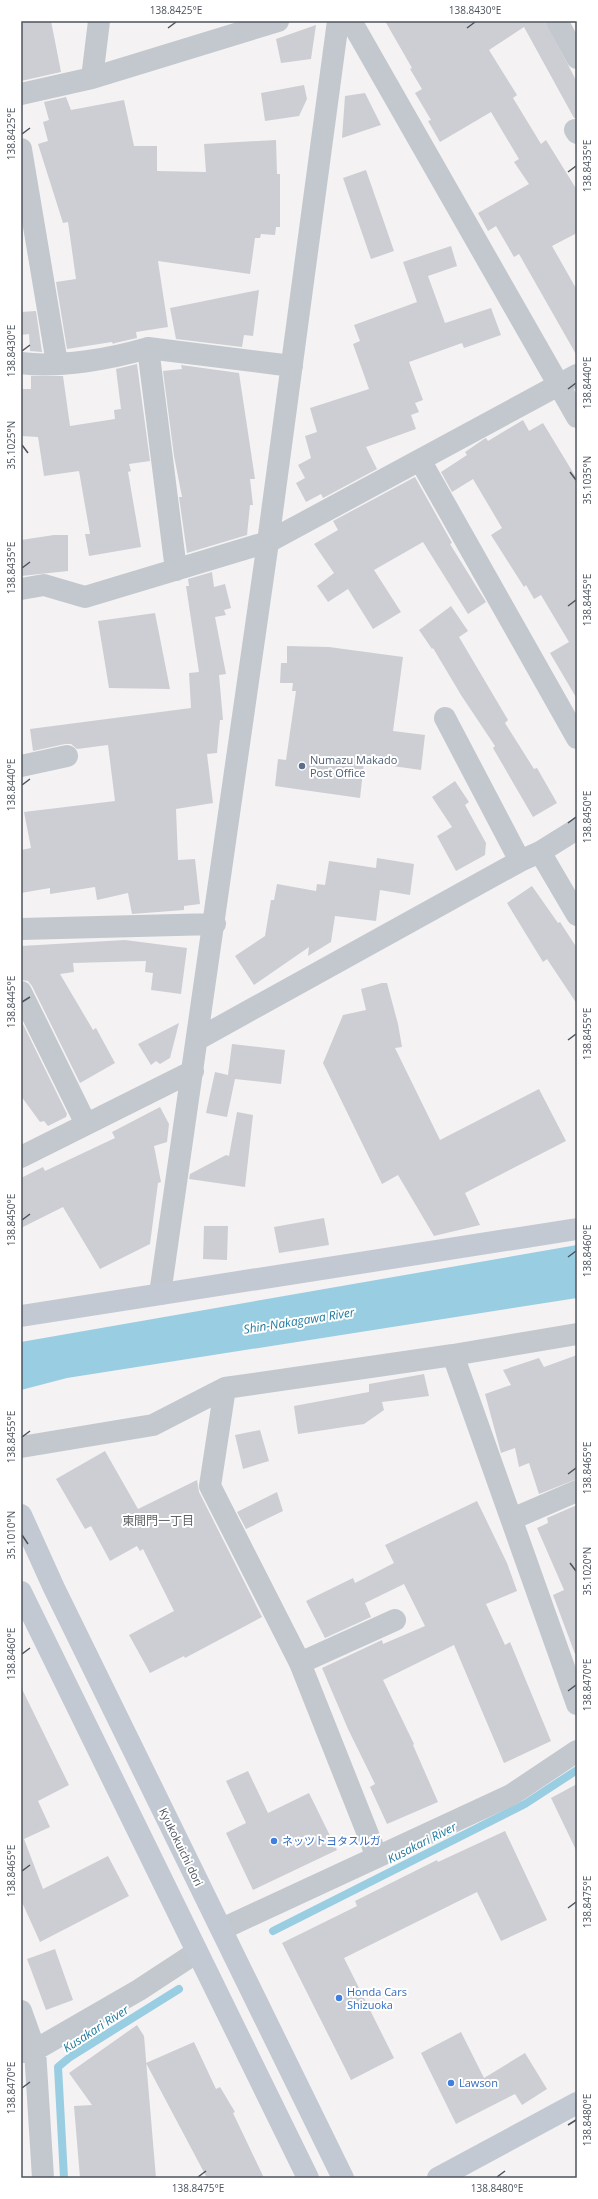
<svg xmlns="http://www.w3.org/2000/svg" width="598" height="2199" font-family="'Open Sans','Noto Sans JP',sans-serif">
	<rect width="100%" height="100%" fill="#f4f2f2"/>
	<path fill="#99cde2" d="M577 1245V1298L67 1378 21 1390V1342Z"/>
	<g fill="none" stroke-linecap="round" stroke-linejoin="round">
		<path stroke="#99cde2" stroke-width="8" d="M273 1931 525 1804 577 1770
			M64 2178 58 2067 70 2057 179 1989"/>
	</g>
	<path fill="#cdced3" d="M21 21H51L61 72 21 81Z
		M385 21H545L577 82V118H574L524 27 489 50 517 95 513 98 541 144 546 140 577 190V233L552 246 577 290V356L519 254 514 257 496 226 488 231 478 213 529 184 514 162 519 159 491 112 440 142 428 121 431 120 415 93 422 89 410 69 412 68Z
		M316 25 311 59 281 63 276 39Z
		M304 85 307 99 299 116 265 121 261 93Z
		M365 93 381 125 342 138 345 96Z
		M66 97 71 110 124 100 134 146H157V171L206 172 204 144 276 140 277 174H280V227H276L275 235 261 234 260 238H255L250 274 158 261 168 327 136 332 137 338 115 343 113 344 112 342 67 349 56 282 76 279 68 222 63 223 38 144 48 141 43 122 49 120 44 102Z
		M366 170 394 251 371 259 343 178Z
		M451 246 457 266 428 276 445 323 491 308 501 335 464 348 462 343 409 362 423 400 415 403 419 412 411 415 416 429 366 447 377 469 323 498 321 494 306 502 296 483 305 478 298 465 311 458 305 436 317 432 310 408 369 389 353 344 360 341 354 325 417 302 403 262Z
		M259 290 253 336 244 335 242 347 176 339 170 308Z
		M36 311 42 352 30 351 29 334 21 335V312Z
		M137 364 150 461 129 464 131 471 128 472 141 547 89 556 85 534H90L79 471 44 476 38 437 21 436V389H31V376H63L70 426 115 419 114 410 121 409 116 369Z
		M181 365 239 373 255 479H250L253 505H250L247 535 187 553 179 497H182L174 456 163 371 182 369Z
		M523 420 529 431 543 423 577 479V699L550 653 569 642 541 595 534 599 526 585 524 587 491 535 502 528 473 479 452 492 441 472 467 455 465 452 484 439 486 438 488 441Z
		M415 477 452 543 450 544 486 602 468 614 423 542 374 570 401 612 373 629 348 589 328 602 317 586 334 573 314 544 338 530 333 521Z
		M54 535H68V571L21 576V540Z
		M212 572 214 587 225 584 231 608 224 610 226 615 215 617 226 674 219 675 223 720H220L217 753 207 754 213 803 176 809 178 860 195 859 200 904 184 906V910L132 914 128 893 97 900 95 887 50 894V888L21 893V850L31 848 24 812 115 801 108 745 77 749 71 744H65L33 751 30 729 191 708 189 673 199 672 186 586H189L188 579Z
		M451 606 468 631 459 637 508 720 505 723 534 769 537 768 557 803 533 817 493 748 495 746 461 695 433 648 432 649 419 630Z
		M155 613 170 689 109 688 98 621Z
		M287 646 329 647 403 657 393 731 425 735 421 770 364 762 360 798 275 786 278 759 286 760 296 691H292L293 683H280L281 663H287Z
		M455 781 469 802 465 805 486 843 485 855 456 871 437 836 452 827 432 797Z
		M377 858 414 864 410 895 380 890 376 921 335 916 331 942 308 956 309 947 254 985 235 956 265 936 271 900H274L277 884 316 891 317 884 325 885 329 861 376 868Z
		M532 886 558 923 560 922 577 948V1004L547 959 543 962 507 903Z
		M125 940 187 948 181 994 151 990 153 973 145 972 146 961 73 963 74 972 60 974 93 1030 96 1028 115 1063 80 1083 32 986 28 981 21 980V946Z
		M382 983H387L398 1024 402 1047 395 1048 440 1140 539 1089 566 1141 465 1193 480 1225 434 1236 398 1175 382 1184 323 1063 343 1015 366 1010 361 989Z
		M21 1020 67 1114 66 1117 48 1126 44 1121 40 1122 21 1096Z
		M179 1023 170 1058 160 1064 156 1061 151 1065 138 1044Z
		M232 1044 285 1050 281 1084 235 1079 227 1117 206 1113 215 1072 228 1075Z
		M160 1107 169 1124 167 1142 154 1146 161 1182 158 1183 150 1244 100 1269 63 1207 21 1228V1178L43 1167 45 1171 115 1138 112 1132Z
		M237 1112 253 1115 245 1187 189 1179 190 1174 226 1155 229 1156Z
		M324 1218 329 1245 279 1253 274 1227Z
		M204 1226H228L227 1260 203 1259Z
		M577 1355V1479L539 1494 529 1463 519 1467 515 1448 501 1453 485 1394 511 1385 503 1370 539 1358 544 1367Z
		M424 1374 429 1396 382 1402 384 1410 364 1424 298 1434 294 1406 369 1392V1384Z
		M260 1430 269 1461 243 1469 235 1435Z
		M105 1451 138 1509 197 1480 199 1492 262 1617 185 1658 184 1656 150 1673 129 1635 174 1611 143 1549 140 1551 137 1546 110 1561 91 1526 85 1529 56 1479Z
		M277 1492 283 1511 246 1529 237 1512Z
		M477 1501 507 1563 517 1591 486 1604 505 1645 510 1642 551 1741 504 1763 454 1645 383 1680 414 1744 413 1745 438 1802 387 1824 370 1787 375 1784 348 1729 322 1668 382 1640 383 1644 425 1626 404 1584 365 1603 371 1617 325 1638 306 1601 353 1578 355 1583 394 1563 385 1545Z
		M577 1505V1653L575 1654 553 1595 564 1590 537 1528 548 1523 547 1518Z
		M21 1687 69 1785 38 1801 50 1827 24 1839 43 1889 108 1856 129 1896 40 1942 21 1900Z
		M248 1771 268 1813 309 1793 337 1850 253 1890 226 1833 246 1823 226 1781Z
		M577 1784V1852L551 1798Z
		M505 1831 547 1920 501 1941 477 1892 344 1958 394 2058 351 2080 282 1943 357 1906 355 1901 437 1860 438 1862Z
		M55 1949 73 2000 46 2010 27 1959Z
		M137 2025 144 2036 156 2178H80L74 2106 92 2105 69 2073Z
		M461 2032 484 2078 525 2053 547 2089 522 2105 515 2094 456 2124 421 2053Z
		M194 2042 216 2089 220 2087 235 2112 233 2113 264 2178H207L146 2063Z"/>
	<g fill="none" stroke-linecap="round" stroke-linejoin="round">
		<path stroke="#c2c8ce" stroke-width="22" d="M351 21 577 417
			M557 21 577 58
			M92 78 99 21
			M21 94 92 78 278 21
			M575 130 577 133
			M21 149 57 363
			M148 348 176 570
			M21 363C60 368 110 359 148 348L292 366
			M420 460 577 738
			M21 589 44 585 85 597 268 542 577 375
			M445 718 520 861
			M21 766 67 756
			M540 852 577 915
			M21 929 215 924
			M21 992 86 1124
			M198 1039 520 861 540 852 577 829
			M21 1157 193 1071
			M160 1294 268 542 338 21
			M453 1355 577 1704
			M225 1388 210 1486 300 1663 377 1857
			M21 1447 153 1425 225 1388 453 1355 577 1334
			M512 1519 577 1491
			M300 1663 395 1620
			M222 1929 511 1795 577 1751
			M21 2011 35 2050 43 2178
			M21 2052 35 2050 139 1990 197 1952"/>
		<path stroke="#c2c9d2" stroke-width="22" d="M21 1316 577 1229
			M21 1515 54 1588 343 2178
			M21 1592 308 2178
			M438 2178 577 2103"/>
	</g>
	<path fill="none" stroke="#4c535d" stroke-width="1.5" d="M168 28 176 22M467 28 475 22M22 134 30 128M568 172 576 166M22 351 30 345M568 389 576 383M22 445 28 453M570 472 576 480M22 568 30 562M568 606 576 600M22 785 30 779M568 823 576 817M22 1002 30 997M568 1040 576 1034M22 1220 30 1214M568 1257 576 1251M22 1437 30 1431M568 1474 576 1468M22 1535 28 1544M570 1563 576 1571M22 1654 30 1648M568 1691 576 1685M22 1871 30 1865M568 1908 576 1902M22 2088 30 2082M568 2125 576 2120M198 2177 206 2171M497 2177 505 2171"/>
	<circle fill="#5c6f8a" stroke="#fff" stroke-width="1.5" cx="302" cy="766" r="4"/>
	<g fill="#3f7fe0" stroke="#fff" stroke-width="1.5">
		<circle cx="274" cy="1841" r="4"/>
		<circle cx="339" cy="1998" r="4"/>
		<circle cx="451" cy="2083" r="4"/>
	</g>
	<g text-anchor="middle" stroke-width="4" stroke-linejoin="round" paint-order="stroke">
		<g font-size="11" fill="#4e5e75" stroke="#fff" text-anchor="start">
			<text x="310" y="764">Numazu Makado<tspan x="310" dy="13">Post Office</tspan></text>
		</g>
		<g font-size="11" fill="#366cbe" stroke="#fff" text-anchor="start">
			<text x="282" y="1845">ネッツトヨタスルガ</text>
			<text x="347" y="1996">Honda Cars<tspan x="347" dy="13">Shizuoka</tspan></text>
			<text x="459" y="2087">Lawson</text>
		</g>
		<g font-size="11" fill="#4c535d" stroke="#fff">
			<text transform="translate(181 1847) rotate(64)" y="4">Kyukokuichi dori</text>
		</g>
		<g font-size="12" font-style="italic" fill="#1f799d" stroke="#fff">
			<text transform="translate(299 1321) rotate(-9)" y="4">Shin-Nakagawa River</text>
			<text transform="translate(422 1843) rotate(-27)" y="4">Kusakari River</text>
			<text transform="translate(96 2029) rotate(-33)" y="4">Kusakari River</text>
		</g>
		<g font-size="12" fill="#5f6166" stroke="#fff">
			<text x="158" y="1525">東間門一丁目</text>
		</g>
	</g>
	<rect width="598" height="2199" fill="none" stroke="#ffffff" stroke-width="44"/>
	<rect x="22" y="22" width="554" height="2155" fill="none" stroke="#4c535d" stroke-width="1.5"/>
	<g font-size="10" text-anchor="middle" fill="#4c535d">
		<text x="176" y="14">138.8425°E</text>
		<text x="475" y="14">138.8430°E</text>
		<text transform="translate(11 134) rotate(-90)" y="4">138.8425°E</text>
		<text transform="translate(587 166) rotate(-90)" y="4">138.8435°E</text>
		<text transform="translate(11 351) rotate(-90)" y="4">138.8430°E</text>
		<text transform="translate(587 383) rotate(-90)" y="4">138.8440°E</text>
		<text transform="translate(11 445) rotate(-90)" y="4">35.1025°N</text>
		<text transform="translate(587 480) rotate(-90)" y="4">35.1035°N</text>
		<text transform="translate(11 568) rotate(-90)" y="4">138.8435°E</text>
		<text transform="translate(587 600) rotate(-90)" y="4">138.8445°E</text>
		<text transform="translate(11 785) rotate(-90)" y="4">138.8440°E</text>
		<text transform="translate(587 817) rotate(-90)" y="4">138.8450°E</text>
		<text transform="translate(11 1002) rotate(-90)" y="4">138.8445°E</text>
		<text transform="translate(587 1034) rotate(-90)" y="4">138.8455°E</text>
		<text transform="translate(11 1220) rotate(-90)" y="4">138.8450°E</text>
		<text transform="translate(587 1251) rotate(-90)" y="4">138.8460°E</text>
		<text transform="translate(11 1437) rotate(-90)" y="4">138.8455°E</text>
		<text transform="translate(587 1468) rotate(-90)" y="4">138.8465°E</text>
		<text transform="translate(11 1535) rotate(-90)" y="4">35.1010°N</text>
		<text transform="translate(587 1571) rotate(-90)" y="4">35.1020°N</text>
		<text transform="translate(11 1654) rotate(-90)" y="4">138.8460°E</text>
		<text transform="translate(587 1685) rotate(-90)" y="4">138.8470°E</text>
		<text transform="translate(11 1871) rotate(-90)" y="4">138.8465°E</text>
		<text transform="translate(587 1902) rotate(-90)" y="4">138.8475°E</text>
		<text transform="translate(11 2088) rotate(-90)" y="4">138.8470°E</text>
		<text transform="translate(587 2120) rotate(-90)" y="4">138.8480°E</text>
		<text x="198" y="2192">138.8475°E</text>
		<text x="497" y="2192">138.8480°E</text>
	</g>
</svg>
